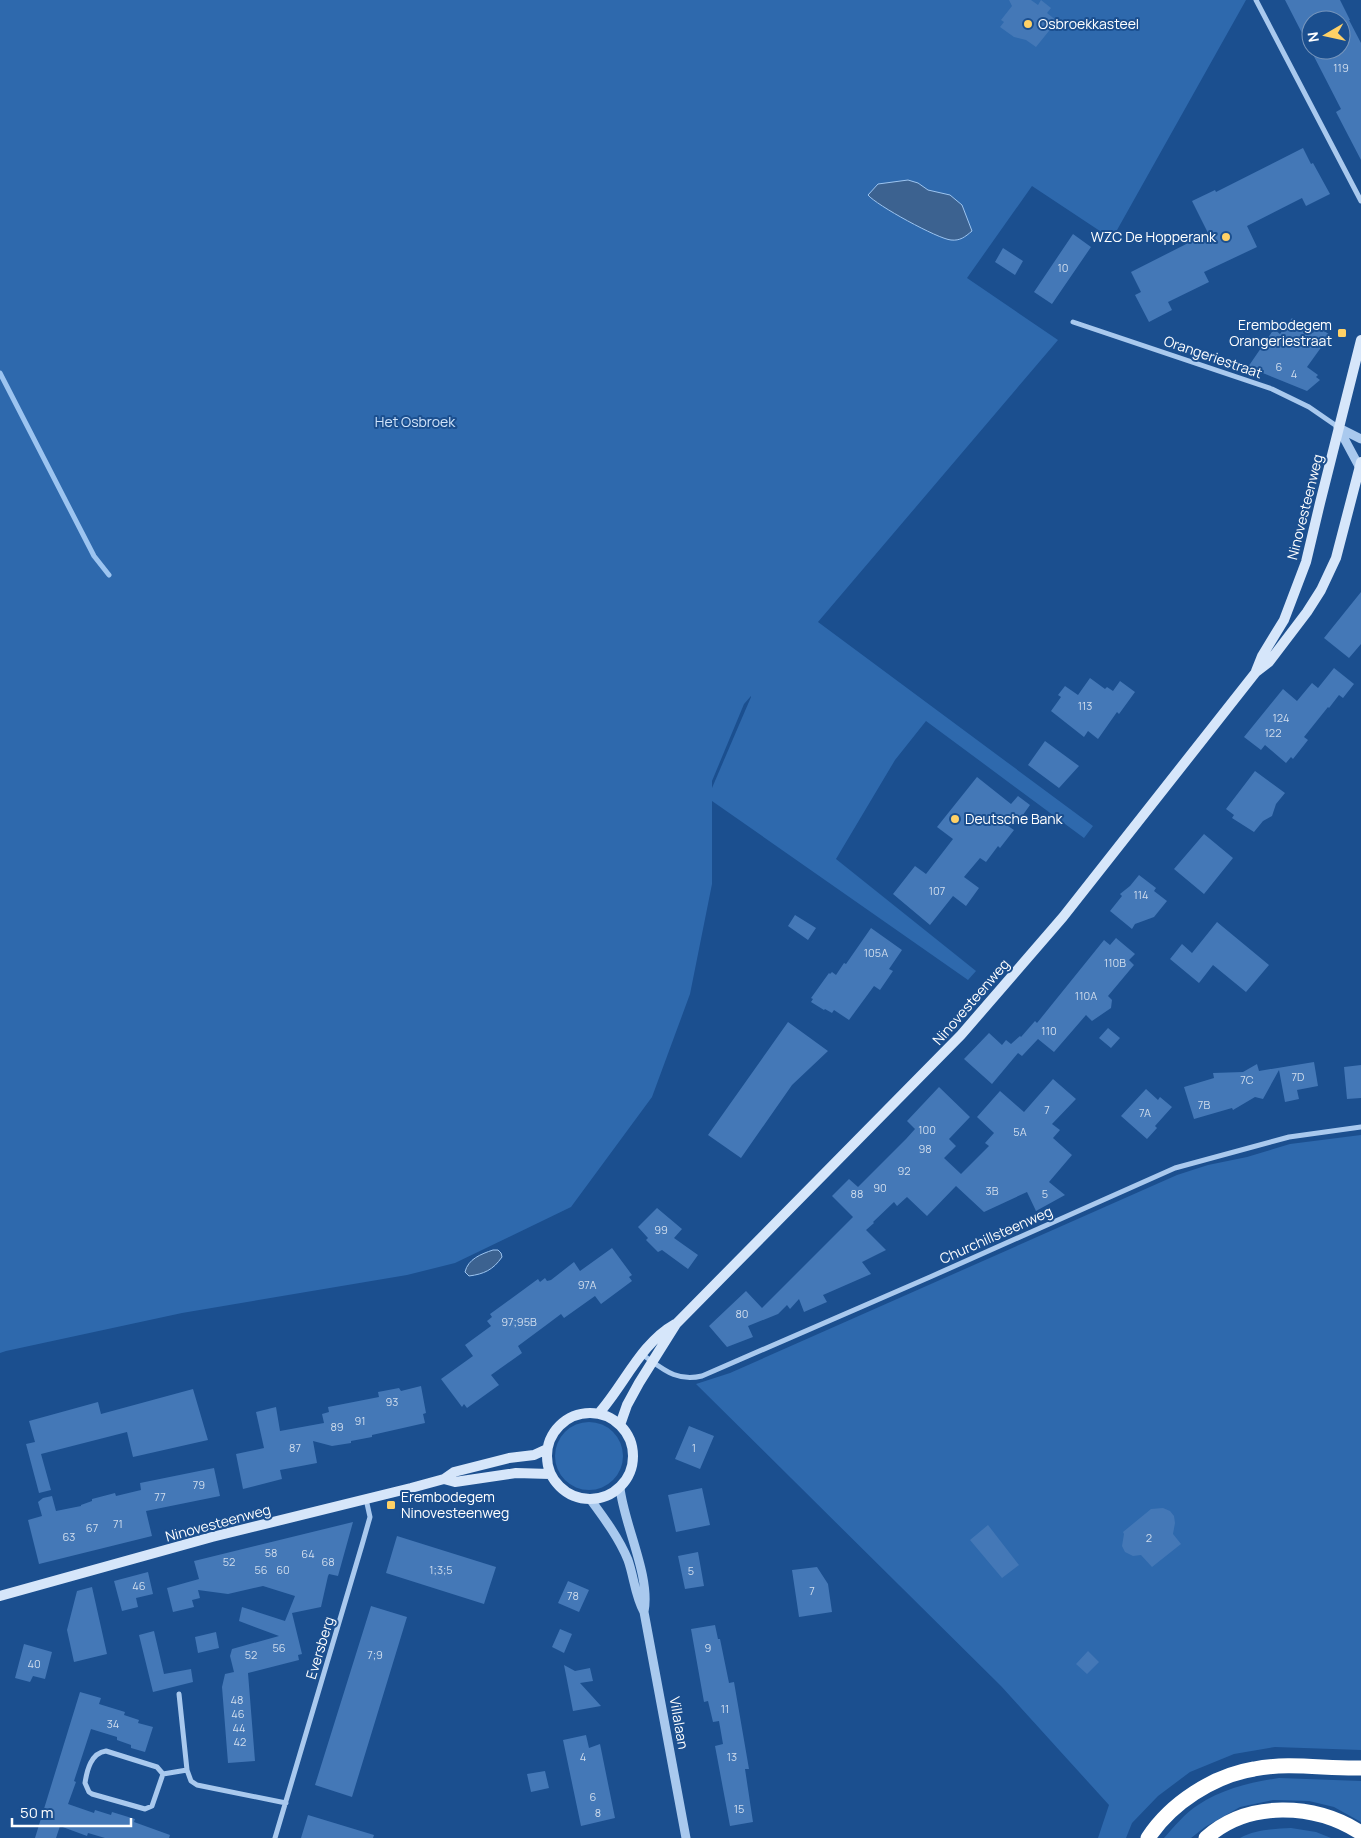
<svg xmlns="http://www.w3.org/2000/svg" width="1361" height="1838" font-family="Manrope,sans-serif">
	<rect width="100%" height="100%" fill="#1b4f8f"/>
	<path fill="#2e69ad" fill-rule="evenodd" d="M0 0H1246L1112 239 1032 186 967 278 1058 340 818 622 1093 826 1084 838 926 721 895 760 836 859 976 971 968 980 712 801V884L690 994 652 1097 571 1207 455 1263 407 1275 182 1313 6 1351 0 1353ZM751 696V697L712 788V781L744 704Z
		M1361 1135V1750L1275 1747 1234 1754 1190 1772 1158 1796 1132 1823 1126 1838H1098L1109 1805 1001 1686 696 1384 730 1373 1177 1175 1208 1165 1247 1157 1290 1144Z
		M555 1456a34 34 0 1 1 68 0a34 34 0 1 1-68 0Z
		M1279 1778 1361 1781V1822L1334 1807 1309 1801 1273 1800 1240 1807 1205 1827 1191 1838H1164C1174 1827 1185 1813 1198 1805 1222 1789 1251 1782 1279 1778Z
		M1291 1828 1316 1832 1331 1838H1240C1256 1829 1274 1829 1291 1828Z"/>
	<path fill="#3c6290" stroke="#9cc4f0" d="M908 180 918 183 928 190 950 195 962 205 972 231C965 237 960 241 951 240 938 239 876 205 868 195L878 184Z
		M493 1250H498L501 1253 502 1257C493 1270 484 1274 469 1276L465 1272C468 1259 481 1254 493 1250Z"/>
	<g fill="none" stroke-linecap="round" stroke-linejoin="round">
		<path stroke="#9cc4f0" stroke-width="5" d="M0 373 94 556 109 575"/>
	</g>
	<path fill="#4478b7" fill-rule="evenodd" d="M1009 0H1031L1038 5 1041 0 1051 8 1047 13 1057 21 1036 47 1026 40 1014 37 1000 27 1004 22 1001 20 1012 6Z
		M1285 0H1340L1350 20H1349L1361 43V160L1336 112 1341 109ZM1311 20H1341V50H1311Z
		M1303 148 1311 164 1313 163 1330 194 1306 206 1302 198 1247 226 1257 247 1204 272 1209 282 1168 302 1172 310 1149 322 1135 295 1141 292 1131 272 1208 233 1192 201 1215 190 1216 192Z
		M1073 234 1091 247 1052 304 1034 292Z
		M1003 248 1023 261 1015 275 995 262Z
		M1292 318 1313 333 1317 326 1330 335 1307 367 1318 375 1316 377 1320 380 1307 391 1248 367 1274 329 1280 334Z
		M1361 592V644L1349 658 1324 638Z
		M1334 668 1354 684 1343 698 1339 695 1329 708 1328 707 1304 737 1308 740 1293 759 1291 757 1286 763 1265 745 1261 750 1244 737 1283 689 1297 701 1312 683 1318 688Z
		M1090 678 1105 689 1107 687 1113 691 1120 681 1135 692 1119 714 1117 712 1098 739 1088 731 1084 737 1051 711 1061 697 1058 695 1065 686 1078 695Z
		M1045 741 1079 766 1059 788 1028 765Z
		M1255 771 1285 793 1276 804 1272 816 1263 821 1254 832 1232 818 1234 815 1226 809Z
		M977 777 1011 804 1018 796 1030 805 1020 819 1008 826 1014 830 1000 848 998 846 986 862 980 858 964 877 979 888 966 906 953 896 930 925 893 894 915 866 926 874 953 839 937 827Z
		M1204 834 1233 858 1204 894 1174 869Z
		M1139 875 1156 888 1154 891 1167 901 1154 917 1135 924 1132 929 1110 911 1122 896 1120 894 1130 886Z
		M795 915 816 928 808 940 788 926Z
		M1217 922 1269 965 1246 992 1213 965 1199 983 1170 959 1182 944 1192 953Z
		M871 928 902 950 889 969 893 971 880 990 874 986 849 1020 834 1010 832 1013 825 1009 824 1010 811 1002 813 999 811 998 829 973 830 974 832 972 836 975 844 963 846 964Z
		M1116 938 1135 954 1129 960 1134 965 1108 996 1112 1000 1111 1008 1092 1021 1086 1015 1054 1052 1038 1039 1022 1056 1018 1053 992 1084 964 1059 989 1033 1002 1045 1006 1040 1011 1044 1020 1036 1021 1037 1035 1021 1037 1023 1104 940 1110 945Z
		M788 1022 828 1051 792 1085 741 1158 708 1135Z
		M1108 1028 1120 1038 1111 1048 1099 1038Z
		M1314 1062 1318 1086 1297 1090 1299 1099 1285 1102 1279 1070 1263 1099 1255 1097 1233 1110 1232 1108 1194 1119 1184 1087 1214 1078 1213 1073 1243 1072 1257 1064 1259 1071Z
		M1361 1065V1098L1347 1099 1344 1067Z
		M1053 1079 1076 1099 1052 1124 1060 1130 1053 1138 1072 1155 1049 1182 1065 1195 1036 1211 1027 1192 984 1212 956 1186 927 1216 907 1197 897 1206 894 1202 873 1222 874 1223 866 1230 886 1250 862 1262 871 1274 823 1295 827 1302 804 1312 799 1299 790 1309 787 1305 778 1314 748 1326 753 1337 727 1347 709 1326 746 1291 762 1308 853 1217 832 1196 849 1179 858 1187 906 1139 915 1129 907 1121 939 1087 970 1117 949 1139 956 1146 944 1158 961 1174 989 1146 985 1143 994 1133 977 1117 1000 1091 1024 1112Z
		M1146 1089 1158 1100 1160 1097 1172 1107 1155 1126 1157 1128 1147 1139 1121 1116Z
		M657 1208 682 1229 674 1238 698 1255 688 1269 662 1250 658 1252 646 1240 648 1238 638 1227Z
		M612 1248 632 1275 629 1277 632 1281 601 1304 595 1296 564 1318 561 1314 545 1326 518 1346 522 1353 491 1375 499 1385 467 1408 464 1404 462 1407 441 1379 473 1356 465 1345 491 1326 487 1321 492 1317 490 1314 538 1279 540 1282 545 1278 547 1281 551 1280 574 1262 580 1271Z
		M421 1386 426 1413 423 1414 425 1423 372 1435V1437L351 1441V1443L332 1446 313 1441 317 1463 280 1470 282 1479 243 1489 236 1454 264 1448 256 1412 276 1407 280 1431 324 1423 322 1414 329 1412 328 1407 379 1397 378 1392 399 1388 401 1391Z
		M193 1389 208 1440 133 1457 127 1432 41 1454 51 1490 39 1493 26 1444 35 1442 29 1421 98 1402 101 1414Z
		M689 1426 714 1436 700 1469 675 1459Z
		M214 1468 220 1496 146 1511 152 1536 39 1564 28 1520 42 1516 38 1502 43 1498 52 1496 56 1511 81 1506V1505L92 1501V1499L115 1493 116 1496 141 1490 140 1483Z
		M702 1488 710 1525 676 1532 668 1495Z
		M1163 1508 1170 1511 1174 1516 1175 1523 1173 1534 1181 1544 1152 1567 1141 1555 1133 1556 1125 1552 1122 1546 1124 1534 1123 1532 1151 1509Z
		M353 1522 338 1576 329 1574 328 1576 321 1607 292 1613 302 1654 298 1655 299 1660 248 1673 255 1761 228 1763 222 1687 225 1674 234 1672 230 1656 232 1649 279 1636 239 1621 242 1607 285 1621 295 1596 263 1586 228 1594 198 1590 200 1598 192 1600 194 1607 173 1612 167 1588 199 1579 194 1561Z
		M988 1525 1019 1565 1002 1578 970 1540Z
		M397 1536 496 1567 484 1604 386 1573Z
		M698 1552 704 1586 685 1589 678 1556Z
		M817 1567 828 1584 832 1612 799 1617 792 1570Z
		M148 1572 153 1594 136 1598 138 1607 122 1611 114 1581Z
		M568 1581 589 1590 579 1612 558 1603Z
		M92 1587 107 1654 74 1662 67 1630 77 1591Z
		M371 1606 407 1617 352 1797 315 1785Z
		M715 1625 718 1639H720L729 1683 734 1682 749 1769H745L753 1822 730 1826 715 1746 723 1744 719 1721 713 1722 708 1701 704 1702 691 1629Z
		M560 1629 572 1634 564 1653 552 1647Z
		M154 1631 164 1674 191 1669 193 1682 153 1692 139 1635Z
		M216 1632 219 1648 198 1653 195 1637Z
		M24 1644 52 1652 45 1679 33 1676 30 1682 15 1678Z
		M1088 1651 1099 1662 1087 1674 1076 1664Z
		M564 1665 575 1671 590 1668 593 1681 580 1683 601 1706 573 1711Z
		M80 1692 101 1698 99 1704 125 1712 124 1715 139 1720 138 1723 153 1727 145 1752 131 1748V1745L117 1740V1737L91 1729 74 1781 76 1782 68 1804 94 1813 95 1810 111 1815 112 1812 135 1819 134 1822 170 1835 169 1838H105L88 1833 87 1836 60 1826 56 1838H35Z
		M586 1735 589 1748 600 1744 615 1818 581 1826 563 1740Z
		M545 1771 549 1788 531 1792 527 1774Z
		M308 1815 374 1835 373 1838H301Z"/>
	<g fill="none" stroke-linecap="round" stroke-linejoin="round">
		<path stroke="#a9c9ee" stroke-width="5" d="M1256 0 1361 201
			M1073 322 1272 389 1309 407 1338 427
			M643 1355C663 1369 676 1382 702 1376L930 1277 1175 1168 1289 1137 1361 1127
			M179 1694 187 1770 191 1781 197 1785 286 1803
			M163 1774 152 1806 145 1809 92 1794 89 1792 85 1783C87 1770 91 1753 106 1751L157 1767 163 1774 187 1770
			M275 1838 362 1545 370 1517 366 1499"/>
		<path stroke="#a9c9ee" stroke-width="9" d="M1338 427 1361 470
			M1339 428 1361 439
			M620 1488C624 1525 651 1576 644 1612
			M590 1499C604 1518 619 1538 628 1560 634 1577 635 1596 644 1612L686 1838"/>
		<path stroke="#d6e6fa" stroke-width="10" d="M1256 671 1262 656 1284 620 1306 562 1320 503 1361 340
			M547 1456a43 43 0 1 1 86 0a43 43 0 1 1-86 0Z
			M599 1413C624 1385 641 1343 675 1324
			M620 1425 627 1405 639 1383 676 1324 961 1035 1063 917 1256 672 1269 662 1307 612 1321 590 1336 558 1361 462
			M444 1479 455 1482 516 1473 550 1474
			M0 1596 212 1537 411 1488 444 1479 454 1472 509 1458 534 1455 547 1449"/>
		<path stroke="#fff" stroke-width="15" d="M1148 1838C1171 1803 1213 1776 1254 1769 1289 1762 1326 1769 1361 1768
			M1206 1838C1248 1800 1315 1803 1361 1833"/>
	</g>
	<g fill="#ffd166" stroke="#1b4f8f" stroke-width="2">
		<circle cx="1028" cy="24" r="5"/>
		<circle cx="1226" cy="237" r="5"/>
		<rect x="1337" y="328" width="10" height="10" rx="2.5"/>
		<circle cx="955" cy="819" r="5"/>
		<rect x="386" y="1500" width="10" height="10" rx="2.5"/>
	</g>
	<g text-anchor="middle" stroke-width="4" stroke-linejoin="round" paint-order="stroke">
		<g font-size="11" fill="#d0dded">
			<text x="1341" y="72">119</text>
			<text x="1063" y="272">10</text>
			<text x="1279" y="371">6</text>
			<text x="1294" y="378">4</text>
			<text x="1085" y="710">113</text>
			<text x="1281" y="722">124</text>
			<text x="1273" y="737">122</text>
			<text x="937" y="895">107</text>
			<text x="1141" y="899">114</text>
			<text x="876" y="957">105A</text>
			<text x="1115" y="967">110B</text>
			<text x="1086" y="1000">110A</text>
			<text x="1049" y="1035">110</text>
			<text x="1298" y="1081">7D</text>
			<text x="1247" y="1084">7C</text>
			<text x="1204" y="1109">7B</text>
			<text x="1047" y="1114">7</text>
			<text x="1145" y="1117">7A</text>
			<text x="927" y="1134">100</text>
			<text x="1020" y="1136">5A</text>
			<text x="925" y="1153">98</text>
			<text x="904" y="1175">92</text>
			<text x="880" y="1192">90</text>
			<text x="992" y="1195">3B</text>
			<text x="857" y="1198">88</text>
			<text x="1045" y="1198">5</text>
			<text x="661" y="1234">99</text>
			<text x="587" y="1289">97A</text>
			<text x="742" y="1318">80</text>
			<text x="519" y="1326">97;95B</text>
			<text x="392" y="1406">93</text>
			<text x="360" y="1425">91</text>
			<text x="337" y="1431">89</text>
			<text x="295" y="1452">87</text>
			<text x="694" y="1452">1</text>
			<text x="199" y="1489">79</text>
			<text x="160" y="1501">77</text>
			<text x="118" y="1528">71</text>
			<text x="92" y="1532">67</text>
			<text x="69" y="1541">63</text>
			<text x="1149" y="1542">2</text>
			<text x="271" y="1557">58</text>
			<text x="308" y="1558">64</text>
			<text x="229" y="1566">52</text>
			<text x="328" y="1566">68</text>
			<text x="261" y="1574">56</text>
			<text x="283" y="1574">60</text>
			<text x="441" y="1574">1;3;5</text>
			<text x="691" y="1575">5</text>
			<text x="139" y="1590">46</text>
			<text x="812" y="1595">7</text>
			<text x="573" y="1600">78</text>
			<text x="279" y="1652">56</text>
			<text x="708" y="1652">9</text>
			<text x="251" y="1659">52</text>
			<text x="375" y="1659">7;9</text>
			<text x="34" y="1668">40</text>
			<text x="237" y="1704">48</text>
			<text x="725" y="1713">11</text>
			<text x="238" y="1718">46</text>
			<text x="113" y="1728">34</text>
			<text x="239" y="1732">44</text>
			<text x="240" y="1746">42</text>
			<text x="583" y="1761">4</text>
			<text x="732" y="1761">13</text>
			<text x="593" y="1801">6</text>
			<text x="739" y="1813">15</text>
			<text x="598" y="1817">8</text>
		</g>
		<g font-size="14" fill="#fff" stroke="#1b4f8f" text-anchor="start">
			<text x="1038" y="29">Osbroekkasteel</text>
			<text x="1216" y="242" text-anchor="end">WZC De Hopperank</text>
			<text x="1332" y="330" text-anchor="end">Erembodegem<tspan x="1332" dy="16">Orangeriestraat</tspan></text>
			<text x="965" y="824">Deutsche Bank</text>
			<text x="401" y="1502">Erembodegem<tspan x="401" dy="16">Ninovesteenweg</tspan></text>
		</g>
		<g font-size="14" fill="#fff" stroke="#1b4f8f">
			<text transform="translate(1213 357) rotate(19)" y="5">Orangeriestraat</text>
			<text transform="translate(1305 507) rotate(-76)" y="5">Ninovesteenweg</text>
			<text transform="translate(971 1002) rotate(-49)" y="5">Ninovesteenweg</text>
			<text transform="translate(996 1235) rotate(-24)" y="5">Churchillsteenweg</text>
			<text transform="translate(218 1523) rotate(-15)" y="5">Ninovesteenweg</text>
			<text transform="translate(320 1648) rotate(-73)" y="5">Eversberg</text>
			<text transform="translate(679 1723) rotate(80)" y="5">Villalaan</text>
		</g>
		<g font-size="14" fill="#cfe3fa" stroke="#1b4f8f">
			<text x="415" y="427">Het Osbroek</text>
		</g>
	</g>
	<g transform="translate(1326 35) rotate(261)"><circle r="24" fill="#1b4f8f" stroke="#7695bc"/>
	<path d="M0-4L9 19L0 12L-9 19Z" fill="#ffd166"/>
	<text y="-8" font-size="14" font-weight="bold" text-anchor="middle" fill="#ffffff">N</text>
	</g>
	<path d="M12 1818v8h119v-8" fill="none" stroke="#ffffff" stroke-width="2.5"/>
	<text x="20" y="1818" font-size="15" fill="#ffffff" stroke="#1b4f8f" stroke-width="4" paint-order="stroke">50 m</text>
</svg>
